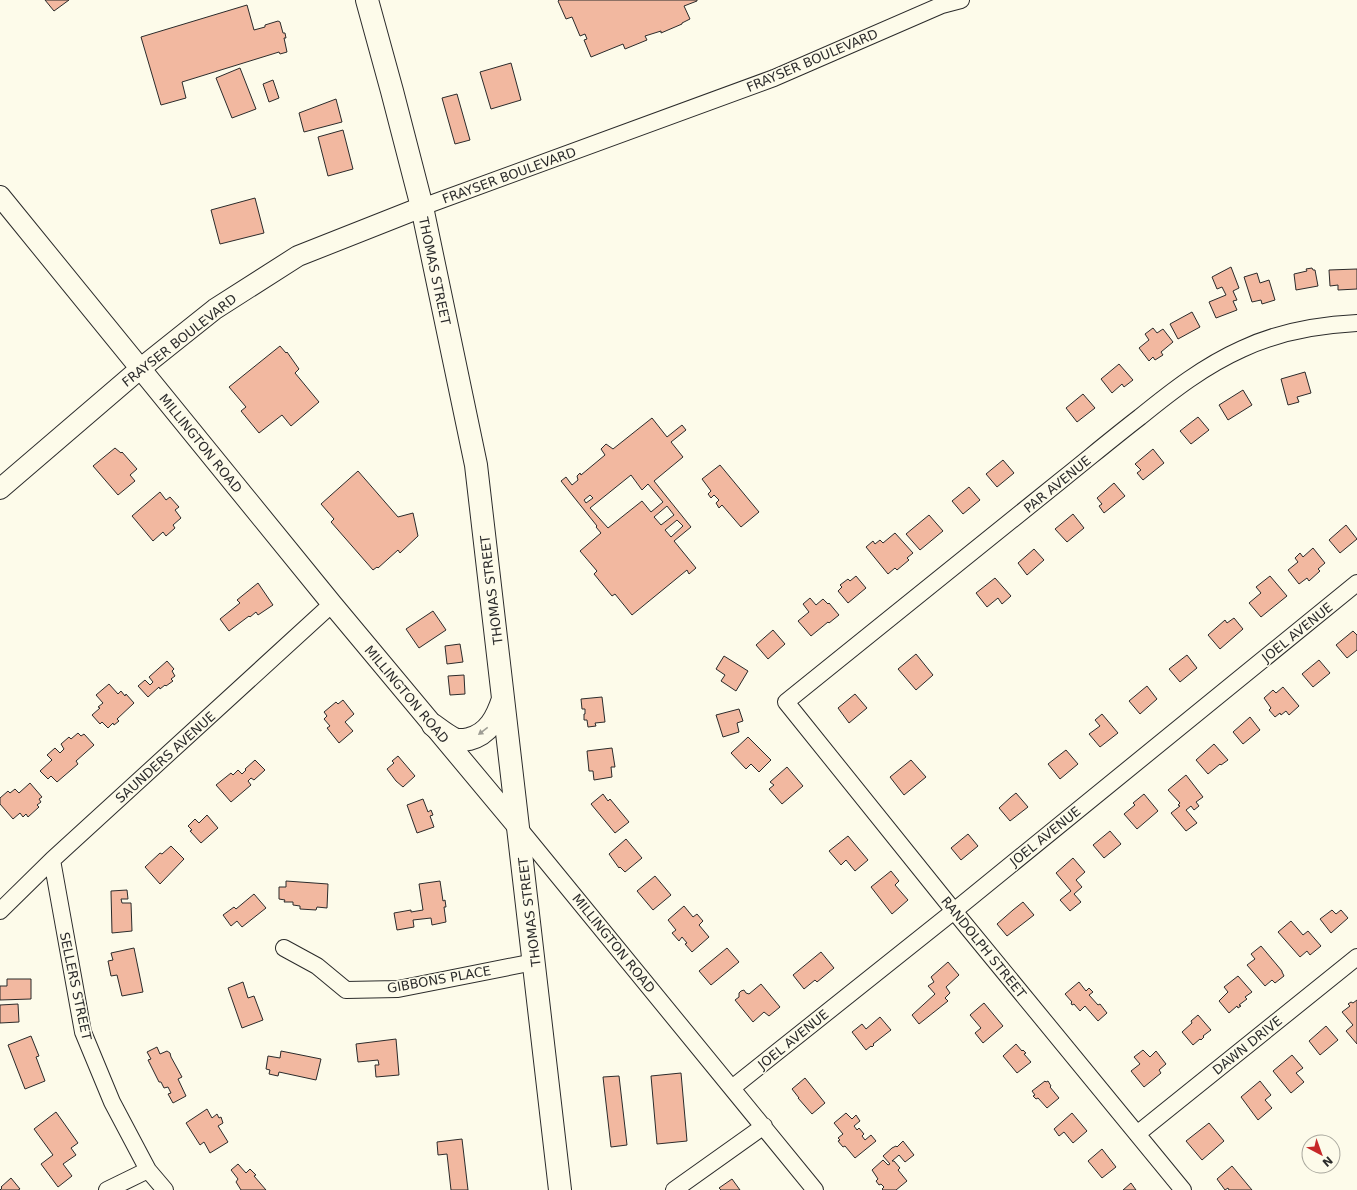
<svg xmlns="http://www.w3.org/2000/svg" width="1357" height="1190" font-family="'DejaVu Sans',sans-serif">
	<rect width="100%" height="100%" fill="#fdfbea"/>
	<path fill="#f2b8a0" stroke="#2b2b2b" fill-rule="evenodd" d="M45 0H69L54 11Z
		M559 0H697V1L684 6 690 19 682 23V24L661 33V31L645 36 647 40 625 49 623 44 591 57 584 40 587 39 585 34 580 36 572 17 566 19 558 1Z
		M247 5 254 30 265 27V25L278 21 280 22 283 33H285L286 38H284L287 52 280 54 279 52 182 82 186 98 161 105 141 37Z
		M511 63 521 100 491 109 480 72Z
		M240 68 256 109 232 118 216 78Z
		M273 80 279 98 269 102 263 84Z
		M457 94 470 140 455 144 442 98Z
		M336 99 342 122 304 132 299 113Z
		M343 130 353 169 328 176 318 137Z
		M255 198 264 233 220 244 211 210Z
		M1231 267 1239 288 1233 291 1237 300 1233 301 1237 310 1216 318 1209 302 1226 295 1222 287 1217 289 1212 277Z
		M1312 268 1313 270H1315L1318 286 1296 290 1294 274 1307 271 1306 269Z
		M1357 269V289L1338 290V285L1330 286 1329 270Z
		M1257 273 1260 283 1269 280 1275 300 1262 304 1261 300 1252 302 1244 277Z
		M1192 312 1200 327 1178 339 1170 324Z
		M1153 328 1157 333 1163 329 1173 342 1161 352 1163 355 1155 360 1153 357 1149 361 1139 348 1149 340 1145 334Z
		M280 346 286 353 287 352 299 369 295 373 319 402 291 426 282 415 259 433 241 411 246 407 229 387Z
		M1119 364 1133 380 1124 387 1122 384 1112 393 1101 379Z
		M1305 372 1311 393 1297 397 1299 402 1288 405 1281 379Z
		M1243 390 1252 405 1228 420 1219 405Z
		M1083 394 1095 408 1077 422 1066 408Z
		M1198 417 1209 430 1191 444 1180 431Z
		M652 418 667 437 682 425 686 430 671 442 683 457 654 481 691 527 674 541 696 568 689 574 687 570 632 615 615 594 612 596 594 574 597 571 580 551 601 533 596 527 597 526 561 481 566 477 572 485 578 480 577 476 580 473 581 475 605 455 601 449 606 444 613 449ZM631 475 642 490 648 484 663 502 651 512 642 501 608 528 590 508ZM590 495 593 498 586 503 584 500ZM667 506 674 515 661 525 654 517ZM677 520 683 526 671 537 665 530Z
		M115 448 121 453 122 452 137 469 130 475 135 481 118 495 93 466Z
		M1153 449 1164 463 1143 480 1137 473 1141 470 1135 464Z
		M1003 460 1014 473 997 487 986 474Z
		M720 465 759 512 741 527 722 505 719 508 716 503 719 500 714 495 711 498 708 494 711 491 702 479Z
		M358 471 398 517 413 513 418 536 400 553 398 550 378 568 377 567 373 570 331 522 334 519 321 504Z
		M1114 483 1125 496 1104 513 1099 506 1102 504 1097 498Z
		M969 487 980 500 963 514 952 501Z
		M160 492 166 500 170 497 179 507 175 510 181 518 173 525 175 528 166 536 163 532 153 541 132 516Z
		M1073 514 1084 528 1067 542 1055 529Z
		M929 515 943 531 920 550 906 534Z
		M1346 525 1357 539 1340 553 1329 540Z
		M895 533 913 553 907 558 909 560 897 570 895 568 888 574 866 547 873 541 875 544 880 540 883 543Z
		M1313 548 1325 563 1318 569 1320 571 1309 581 1307 578 1299 584 1288 570 1298 562 1295 558 1300 553 1303 557Z
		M1034 549 1044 560 1027 575 1018 563Z
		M856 576 866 588 848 603 838 591 842 587 840 585 848 579 850 581Z
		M1270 576 1287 596 1261 617 1249 603 1261 593 1256 587Z
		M995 578 1011 596 1002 604 998 598 987 607 976 593Z
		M258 583 273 605 258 615 256 612 250 617 249 616 229 631 220 619 240 603 237 600Z
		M810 598 816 605 823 599 828 604 829 603 839 615 829 623 828 622 811 636 798 621 809 612 803 604Z
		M433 611 446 630 419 648 406 629Z
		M1234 618 1243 629 1220 649 1208 635 1225 620 1227 623Z
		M773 630 785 644 768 659 756 645Z
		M1353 631 1357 635V650L1347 658 1336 645Z
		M460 644 463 662 447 664 445 646Z
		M916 654 933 675 916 690 898 669Z
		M1187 655 1197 668 1180 682 1169 669Z
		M724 656 748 671 736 691 721 681 725 675 716 669Z
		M1319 660 1330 673 1313 687 1302 674Z
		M167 661 174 669 172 671 175 676 171 679 173 681 166 686 165 685 160 689 159 687 148 697 138 686 145 680 150 685 153 682 149 677Z
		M464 675 465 694 450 695 448 676Z
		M109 684 118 694 121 691 125 696 126 694 134 703 117 719 119 721 114 725 113 723 108 728 102 722 100 724 92 715 100 708 98 707 103 703 96 695Z
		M1147 686 1157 699 1140 714 1129 701Z
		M1283 687 1299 706 1289 715 1286 711 1281 715 1280 713 1275 717 1269 710 1271 708 1264 698 1273 690 1276 693Z
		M855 694 867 708 849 723 838 708Z
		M602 697 605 722 595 723 596 726 588 727 587 720H584V714H585V709H582L581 699Z
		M343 700 354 714 345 722 353 731 339 743 327 728 330 726 324 719 327 716 324 712 336 702 338 704Z
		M739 709 743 721 737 723 739 732 723 737 716 715Z
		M1102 714 1118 733 1100 747 1089 734 1100 726 1095 720Z
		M1250 717 1260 730 1243 744 1233 732Z
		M78 733 81 736 84 734 94 745 76 761 78 764 57 782 51 776 48 779 40 771 52 760 47 755 55 748 60 753 64 749 61 744 69 737 71 739Z
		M748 737 771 760 759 772 751 764 746 769 731 753Z
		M1214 744 1228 760 1221 765 1220 764 1208 774 1196 760Z
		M612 748 615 767H611L612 777 594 780 593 771H589L587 751Z
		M1066 750 1078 764 1060 779 1048 764Z
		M398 756 415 776 403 787 396 781 387 769 394 763 392 761Z
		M255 760 265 770 254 780 251 778 248 781 251 785 231 802 216 785 231 773 233 775 238 770 242 774 246 770 245 769Z
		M911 760 926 777 904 795 890 777Z
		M787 767 803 786 782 804 769 789 774 785 770 782Z
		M1186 775 1203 797 1196 802 1199 806 1194 810 1191 806 1186 810 1197 823 1186 831 1171 813 1180 806 1178 805 1180 803 1168 790Z
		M30 783 42 797 39 799 41 802 37 805 39 807 28 817 26 814 23 817 20 813 13 819 0 804V798L8 791 10 793 15 789 19 793Z
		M1016 793 1028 807 1010 821 999 808 1011 797Z
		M603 794 608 801 610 799 629 822 615 833 591 804Z
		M1144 794 1158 811 1137 829 1124 814 1135 805 1133 803Z
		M423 799 428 812 431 810 433 815 430 816 434 827 417 833 407 805Z
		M207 815 218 828 201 843 190 831 192 830 188 826 195 819 199 823Z
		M1110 831 1121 844 1104 858 1093 845Z
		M968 834 978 846 961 860 951 848Z
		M848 836 868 860 855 871 846 860 841 865 829 851Z
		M626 839 642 858 625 872 620 867 619 868 609 854Z
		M171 846 184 859 160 884 145 867 160 853 162 854Z
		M1073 858 1085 872 1076 880 1082 887 1074 894 1081 902 1070 911 1060 900 1071 891 1056 873Z
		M891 871 899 881 895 885 908 900 892 914 871 887Z
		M655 876 671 895 653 910 637 891Z
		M286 881 328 884 327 908 317 907 316 910 300 909V906L293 905V902H284L285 900 279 899V887H286Z
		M440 881 443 901 445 900 446 907H444L446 922 432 925 431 918 413 920 414 927 397 930 394 913 411 910V912L423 910 419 884Z
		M127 890 128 899H121L122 903H131L132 931 112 933 111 891Z
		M254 894 266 908 242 927 237 921 231 926 223 915 234 907 236 909Z
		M1023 902 1034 915 1007 936 997 924 1013 910Z
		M684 906 693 917 697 914 703 921 699 925 709 937 692 952 685 944 687 943 682 937 679 941 672 933 676 930 668 920Z
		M1332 910 1336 914 1341 910 1348 918 1331 933 1320 919Z
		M1291 921 1303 935 1308 931 1321 946 1310 955 1307 951 1300 957 1278 932Z
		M1261 946 1282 971V972L1284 976 1275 983 1272 980 1265 986 1247 965 1255 959 1251 954Z
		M134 948 143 992 122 996 117 975 111 976 108 961 113 960 111 953Z
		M727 948 739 962 711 985 699 971Z
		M821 952 834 968 817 982 815 980 804 989 793 975Z
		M948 962 959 975 946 987 950 993 945 998 948 1001 919 1024 912 1015 935 994 928 986 934 982 931 977Z
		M1238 976 1252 992 1245 997 1247 999 1239 1005 1241 1006 1238 1008 1237 1006 1229 1013 1219 1001 1228 992 1224 987Z
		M7 979H31V999L0 1000V986H7Z
		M243 982 248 998 254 996 263 1020 242 1028 228 988Z
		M1079 982 1086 991 1089 988 1093 992 1089 995 1098 1005 1100 1004 1107 1013 1098 1021 1085 1006 1080 1011 1074 1004 1072 1005 1071 1003 1072 1002 1065 994Z
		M761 984 780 1007 769 1016 764 1012 753 1022 735 1000 739 997V993L741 991 744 990 746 993 749 994Z
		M1357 1000V1044L1346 1031 1353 1025 1342 1012 1350 1006 1348 1004 1351 1002 1353 1003Z
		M984 1003 1003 1026 983 1043 975 1033 981 1028 970 1015Z
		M18 1004 19 1022 0 1023V1005Z
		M1198 1015 1211 1030 1203 1036 1204 1037 1201 1040 1200 1039 1193 1045 1182 1032 1192 1023 1191 1021Z
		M880 1017 891 1030 873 1044 874 1045 872 1047 871 1046 866 1050 852 1032 862 1024 866 1029Z
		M1326 1026 1338 1040 1320 1055 1309 1041Z
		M31 1036 39 1056 36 1057 45 1081 25 1089 8 1045Z
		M396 1039 399 1075 376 1077 375 1065H379L378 1060 358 1062 356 1044Z
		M1016 1044 1022 1051 1023 1050 1026 1053 1024 1054 1031 1062 1017 1073 1003 1056Z
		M157 1047 160 1054 167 1051 170 1053 171 1057 182 1077 178 1079 186 1096 173 1103 168 1094 171 1093 168 1087 164 1088 161 1082H159L148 1060 151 1059 147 1052Z
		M1143 1050 1150 1057 1156 1051 1166 1064 1159 1070 1161 1073 1144 1087 1131 1071 1140 1064 1134 1057Z
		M281 1051 321 1059 316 1080 279 1072 278 1076 269 1074 270 1070 266 1069 268 1056 280 1058Z
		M1292 1055 1303 1068 1296 1073 1304 1082 1291 1093 1273 1071Z
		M681 1073 687 1141 657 1144 651 1076Z
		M619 1076 627 1145 611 1147 603 1077Z
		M805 1078 825 1103 812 1114 798 1098H799L792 1089Z
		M1045 1081 1046 1082 1048 1081 1051 1086 1050 1087 1059 1098 1047 1108 1038 1098 1036 1099 1033 1096 1035 1095 1032 1091Z
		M1260 1081 1271 1095 1265 1100 1272 1108 1258 1120 1241 1097Z
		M207 1109 212 1118 217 1114 219 1118 221 1117 223 1123 218 1126 228 1142 210 1153 204 1142 200 1145 186 1123Z
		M56 1112 78 1143 71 1148 76 1155 63 1164 72 1176 58 1187 41 1164 53 1155 34 1129Z
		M846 1113 852 1119 856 1115 860 1121 854 1126 857 1130 859 1128 864 1134 862 1136 865 1140 871 1135 876 1141 855 1158 845 1146 843 1147 838 1141 840 1140 838 1138 843 1134 834 1123Z
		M1072 1113 1087 1131 1073 1143 1064 1132 1059 1136 1054 1129Z
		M1209 1123 1224 1141 1202 1160 1186 1141Z
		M462 1139 468 1190H451L447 1154 438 1155 437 1142Z
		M903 1141 914 1155 905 1162 899 1155 892 1161H894L900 1168 898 1170 907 1181 896 1190H883L882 1189 884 1187 881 1184 879 1185 876 1181 878 1179 872 1170 883 1160 888 1165 890 1164 883 1156 892 1148 896 1146 897 1147Z
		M1102 1149 1116 1167 1102 1178 1088 1161Z
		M238 1164 246 1173 250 1169 256 1175 254 1176 266 1190H241L236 1182 238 1179 231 1170Z
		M1232 1166 1252 1190H1229L1228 1188 1225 1190 1217 1179Z
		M11 1178 20 1189 18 1190H0L2 1188 1 1187Z
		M732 1179 740 1190H721L719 1188Z
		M1131 1183 1136 1190H1123Z"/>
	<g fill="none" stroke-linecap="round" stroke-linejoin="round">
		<defs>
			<path id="minor" d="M422 207 774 78 942 5 961 0
				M518 827 815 1190
				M52 860 83 1032 112 1102 148 1170 165 1190
				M0 911 52 860 332 604
				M284 948 317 966 346 990 398 989 534 962
				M732 1088 954 911 1357 583
				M1137 1134 1357 957
				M107 1190 148 1170
				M674 1190 764 1126
				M1183 1190 954 911 786 702C878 628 971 553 1064 478 1089 458 1114 437 1140 417 1172 391 1204 366 1242 349 1278 332 1317 325 1357 323"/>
			<path id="major" d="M0 196 332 604 518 827
				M0 489 141 368 215 309 298 256 422 207"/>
			<path id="highway" d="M367 0 392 91 422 207 476 465 560 1190
				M433 725C440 730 446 735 454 739 459 741 464 740 469 739 489 734 497 717 503 699"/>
		</defs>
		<use href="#minor" stroke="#2b2b2b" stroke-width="18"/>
		<use href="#major" stroke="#2b2b2b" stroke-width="22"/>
		<use href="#highway" stroke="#2b2b2b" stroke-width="24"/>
		<use href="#minor" stroke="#fdfbea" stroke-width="16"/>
		<use href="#major" stroke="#fdfbea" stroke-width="20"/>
		<use href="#highway" stroke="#fdfbea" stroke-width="22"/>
	</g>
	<defs><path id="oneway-solid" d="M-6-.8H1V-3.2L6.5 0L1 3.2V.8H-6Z"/></defs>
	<use fill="#9e9d94" href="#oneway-solid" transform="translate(483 731) rotate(142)"/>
	<g text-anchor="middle" stroke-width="3" stroke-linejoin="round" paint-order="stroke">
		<g font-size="13" fill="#2b2b2b" stroke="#fdfbea">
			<text transform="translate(812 60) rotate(-23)" y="5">FRAYSER BOULEVARD</text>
			<text transform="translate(509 175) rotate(-20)" y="5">FRAYSER BOULEVARD</text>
			<text transform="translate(435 271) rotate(78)" y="5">THOMAS STREET</text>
			<text transform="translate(179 340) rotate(-38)" y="5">FRAYSER BOULEVARD</text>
			<text transform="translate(201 443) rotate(51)" y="5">MILLINGTON ROAD</text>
			<text transform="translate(1057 484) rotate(-39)" y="5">PAR AVENUE</text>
			<text transform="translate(491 590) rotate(-97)" y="5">THOMAS STREET</text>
			<text transform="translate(1297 632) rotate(-39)" y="5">JOEL AVENUE</text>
			<text transform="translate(407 694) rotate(50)" y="5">MILLINGTON ROAD</text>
			<text transform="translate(165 757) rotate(-42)" y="5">SAUNDERS AVENUE</text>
			<text transform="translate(1045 836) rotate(-39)" y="5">JOEL AVENUE</text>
			<text transform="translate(529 912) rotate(-97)" y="5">THOMAS STREET</text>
			<text transform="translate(614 943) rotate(51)" y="5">MILLINGTON ROAD</text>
			<text transform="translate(984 947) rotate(51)" y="5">RANDOLPH STREET</text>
			<text transform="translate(439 979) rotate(-10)" y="5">GIBBONS PLACE</text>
			<text transform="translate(76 986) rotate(78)" y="5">SELLERS STREET</text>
			<text transform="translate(793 1039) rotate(-39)" y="5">JOEL AVENUE</text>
			<text transform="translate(1247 1045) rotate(-39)" y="5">DAWN DRIVE</text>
		</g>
	</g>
	<g transform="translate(1321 1154) rotate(139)"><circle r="19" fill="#fdfbea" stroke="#a9a89e"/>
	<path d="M0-3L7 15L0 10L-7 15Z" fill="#c62828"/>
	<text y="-6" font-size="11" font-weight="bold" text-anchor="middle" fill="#2b2b2b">N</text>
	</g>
</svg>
